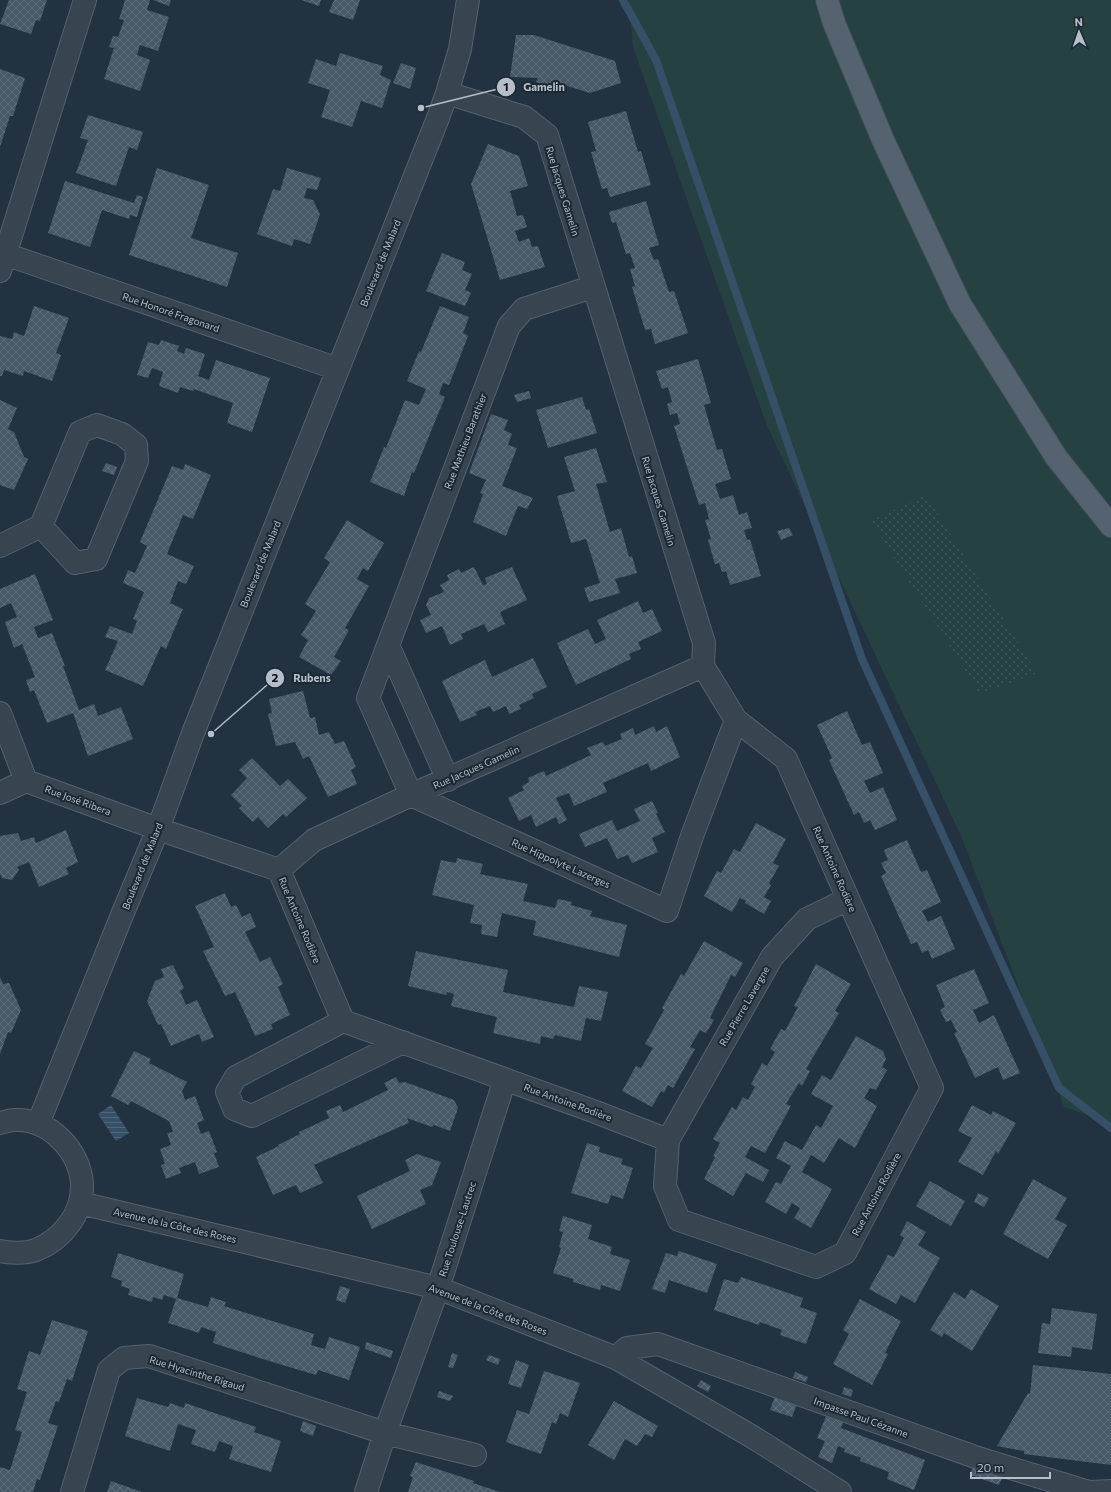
<svg xmlns="http://www.w3.org/2000/svg" width="1111" height="1492" font-family="Commissioner,sans-serif">
	<defs>
		<pattern id="park-dots" width="8" height="8" patternUnits="userSpaceOnUse"><rect width="8" height="8" fill="#254141"/><path d="M2 2h.1M6 6h.1" fill="none" stroke="#425b5b" stroke-width="1.8" stroke-linecap="round"/></pattern>
		<pattern id="water-rules" width="6" height="5" patternUnits="userSpaceOnUse"><rect width="6" height="5" fill="#365068"/><path d="M0 2.5h6" fill="none" stroke="#51677c"/></pattern>
		<pattern id="building-cross-hatch" width="8" height="8" patternUnits="userSpaceOnUse"><rect width="8" height="8" fill="#475866"/><path d="M0 0l8 8M0 8l8-8" fill="none" stroke="#5f6e7b"/></pattern>
	</defs>
	<rect width="100%" height="100%" fill="#233240"/>
	<path fill="#254141" d="M629 0H1111V1123L1064 1107 962 838 767 426 633 47Z"/>
	<path fill="url(#park-dots)" d="M926 495 1037 673 980 694 871 521Z"/>
	<path fill="url(#water-rules)" d="M111 1105 129 1133 116 1141 98 1114Z"/>
	<g fill="none" stroke-linecap="round" stroke-linejoin="round">
		<path stroke="#365068" stroke-width="8" d="M623 0 656 60 862 659 1059 1088 1111 1128"/>
	</g>
	<path fill="url(#building-cross-hatch)" d="M9 0H47L40 21 36 20 31 34 0 24Z
		M125 0H150L147 10 169 17 158 51 140 45 137 55 150 60 140 91 104 79 114 48 109 47 113 36 118 37 124 20 119 19Z
		M153 0H171L169 6Z
		M301 0H321L319 6Z
		M334 0H360L353 20 329 12Z
		M516 35H534L615 61 621 83 590 93 564 85 561 91 536 82 538 78 510 77Z
		M340 53 383 66 380 75 391 80 382 108 361 101 352 127 321 117 330 90 308 83 316 59 336 66Z
		M401 63 416 68 410 89 393 83Z
		M0 69 25 78 13 116H10L0 147Z
		M626 111 638 152 641 151 651 185 610 197 607 188 602 189 598 176 591 152 596 151 588 122Z
		M88 115 143 132 137 150 129 147 116 186 76 173 88 140 80 138Z
		M488 144 519 156 528 186 510 191 517 216 523 215 527 227 515 231 519 242 529 238 532 247 538 246 545 267 500 280 471 184Z
		M157 168 209 185 191 238 238 253 227 287 129 255Z
		M287 168 321 178 317 190 307 188 304 198 313 200 320 214 310 244 294 239 292 246 257 234 273 189 280 191Z
		M65 181 134 203 137 195 143 197 137 217 130 215 129 219 102 210 90 247 48 233Z
		M646 201 659 245 649 248 654 260 658 259 669 292 674 291 688 333 655 344 651 329 645 330 632 287 635 286 630 269 635 268 630 253 626 254 616 222 612 223 609 212Z
		M442 253 465 262 462 270 472 274 465 290 471 293 465 306 426 291Z
		M34 306 69 318 56 353 61 355 52 381 24 371 23 376 4 370 2 376H0V336L12 339 14 332 24 336Z
		M440 306 469 317 463 333 468 336 449 385 443 383 439 394 445 397 414 473 412 472 404 496 370 482 384 447 386 448 405 400 419 405 426 389 407 381 419 351 421 352Z
		M161 340 179 346 177 351 184 354 186 348 205 354 198 376 209 380 216 360 270 378 252 432 227 423 233 403 194 389 193 391 180 387 178 393 159 386 163 372 152 368 148 378 137 375 148 342 159 345Z
		M698 359 711 403 704 405 717 450 722 449 731 479 715 484 720 499 733 495 739 515 747 512 752 528 744 530 747 540 750 539 761 576 730 585 726 571 722 572 719 563 715 564 708 540 711 539 705 520 709 519 705 503 699 505 674 426 680 424 677 413 670 415 667 404 672 402 668 387 662 389 656 371Z
		M529 391 531 398 517 402 514 395Z
		M582 397 586 410 589 409 597 433 548 448 536 410Z
		M0 400 17 408 8 429 14 432 24 457 28 459 14 490 0 485Z
		M491 414 508 420 504 430 512 434 508 445 517 448 502 486 533 498 527 509 518 506 506 536 473 522 483 494 480 493 486 480 469 473Z
		M596 448 607 482 596 484 610 532 621 528 629 557 632 556 637 573 615 579 620 593 589 602 584 588 600 583 586 539 571 543 557 496 575 491 564 457Z
		M106 463 117 467 114 475 102 471Z
		M185 464 211 475 193 519 183 515 167 554 194 566 186 584 178 581 170 603 183 609 166 649 161 646 143 686 105 670 118 641 105 637 110 626 132 634 137 621 133 619 144 592 123 583 128 570 135 573 147 546 140 542 172 466 183 470Z
		M347 520 384 543 368 571 363 568 357 579 369 586 345 628 349 630 334 657 341 661 331 675 299 657 308 640 301 635 316 611 305 604 330 562 324 558Z
		M789 528 793 535 781 540 777 531Z
		M474 567 483 585 487 584 485 578 512 567 527 600 500 612 505 624 488 632 484 624 461 634 463 639 450 645 442 626 426 633 420 620 431 615 426 605 429 598 444 592 440 585 449 580 447 575 459 569 461 573Z
		M35 574 53 620 34 627 38 638 52 633 65 666H63L79 710 94 704 98 716 121 707 133 739 88 756 73 713 47 723 34 690 30 692 26 680 35 677 22 644 14 648 5 622 17 617 11 603 0 608V589Z
		M638 601 643 613 652 609 662 631 638 642 641 649 629 654 631 659 576 685 557 643 588 629 595 644 606 639 597 620Z
		M533 658 547 687 532 694 534 698 519 705 521 709 509 714 506 706 493 712 490 706 475 712 477 715 460 722 442 681 485 660 492 677Z
		M303 691 310 718 315 717 319 735 329 732 335 744 344 741 356 767 351 770 357 784 328 797 309 756 303 759 295 742 276 746 268 714 272 713 269 699Z
		M847 711 862 745 870 742 883 773 864 781 870 793 883 787 897 820 875 830 870 820 864 823 859 812 854 815 829 760 832 758 817 725Z
		M654 726 656 732 667 726 680 757 651 771 648 763 603 783 607 792 574 806 569 793 556 798 567 820 559 824 556 817 536 827 531 815 519 821 508 798 524 790 522 786 529 782 528 778 544 771 546 776 574 763 591 755 587 748 603 742 605 746 622 739 620 734 633 728 635 735Z
		M252 758 280 786 288 779 307 798 286 817 283 814 268 828 258 817 253 822 239 808 242 806 231 795 247 778 239 770Z
		M652 801 658 813 656 814 665 832 652 838 658 852 632 863 628 855 617 859 607 838 585 847 579 834 612 820 617 831 640 821 634 809Z
		M756 823 786 839 773 863 779 866 769 883 771 885 764 897 771 901 764 914 745 903 746 901 740 898 732 912 704 896 717 871 721 873 734 849 740 852Z
		M66 830 78 862 66 868 69 874 39 887 29 862 17 867 19 870 12 880 2 878 0 874V836L18 833 21 841 34 837 36 843Z
		M907 840 921 872 927 870 941 902 922 911 928 922 941 916 955 949 932 959 928 950 922 953 917 942 911 944 881 876 886 873 881 863 888 860 884 850Z
		M457 858 483 864 480 874 528 884 523 901 555 908 558 899 572 902 571 905 592 911 590 916 627 925 619 957 533 935 536 921 502 913 497 937 481 934 482 925 470 923 474 905 432 895 441 860 456 863Z
		M225 893 231 907 236 905 242 917 250 913 256 927 245 932 260 962 270 957 283 984 278 987 290 1015 271 1024 273 1029 255 1036 235 992 225 996 203 951 214 947 195 906Z
		M704 941 743 963 735 977 731 975 710 1018 714 1020 706 1033 700 1030 690 1047 695 1049 673 1088 668 1085 664 1093 661 1091 652 1107 622 1091 636 1066 641 1068 653 1048 645 1044 664 1010 662 1008 681 974 684 976Z
		M416 951 508 970 503 992 549 1002 574 1007 579 986 608 992 601 1021 586 1018 581 1041 555 1035 553 1039 541 1036 540 1044 493 1033 497 1017 451 1006 454 994 447 992 446 995 408 986Z
		M816 964 851 984 835 1011 839 1013 806 1069 810 1071 802 1086 799 1083 786 1104 791 1106 765 1153 751 1146 745 1157 769 1170 763 1182 746 1173 733 1196 704 1179 715 1157 713 1156 720 1143 713 1139 732 1107 736 1110 743 1097 748 1100 755 1087 751 1084 762 1063 767 1066 775 1052 770 1049 781 1029 785 1031 798 1007 794 1006Z
		M173 965 184 988 180 991 186 1005 197 1000 214 1037 202 1042 199 1034 171 1046 161 1024 158 1025 147 1001 155 981 164 977 161 969Z
		M974 969 989 1003 973 1010 979 1023 994 1015 1020 1073 1003 1080 998 1067 975 1078 954 1033 957 1032 951 1020 946 1022 940 1010 945 1007 936 985Z
		M0 977 3 984 9 983 21 1010 11 1033 8 1032 0 1054Z
		M856 1036 883 1051 886 1059 882 1067 887 1070 876 1090 870 1088 864 1098 877 1106 855 1148 839 1138 824 1163 811 1155 802 1172 832 1189 811 1228 794 1218 800 1208 792 1203 786 1214 765 1202 776 1182 781 1184 791 1166 776 1158 785 1141 802 1150 816 1125 821 1128 833 1106 811 1094 822 1075 831 1080Z
		M134 1051 151 1059 149 1063 187 1082 182 1091 185 1100 195 1096 204 1120 197 1123 201 1134 209 1131 217 1152 214 1153 219 1167 199 1174 195 1162 179 1168 181 1173 166 1179 161 1165 165 1164 160 1149 171 1145 167 1133 173 1132 169 1121 131 1101 128 1105 111 1096Z
		M396 1077 399 1083 405 1082 454 1100 458 1108 450 1131 434 1125 432 1127 407 1118 409 1123 404 1125 314 1165 323 1183 300 1193 296 1185 273 1195 256 1157 279 1146 278 1145 300 1134 299 1132 329 1118 326 1111 340 1105 343 1112 388 1090 384 1083Z
		M972 1105 991 1115 993 1111 1016 1123 998 1154 996 1151 983 1175 958 1162 972 1138 958 1131Z
		M587 1143 600 1147 599 1152 623 1159 621 1164 633 1168 623 1199 611 1195 608 1204 571 1193Z
		M417 1154 441 1162 432 1185 420 1190 426 1204 372 1229 357 1196 410 1171 405 1160Z
		M1033 1179 1067 1198 1055 1219 1067 1225 1048 1259 1003 1234Z
		M930 1181 965 1201 951 1226 916 1206Z
		M978 1193 989 1198 984 1207 974 1202Z
		M563 1216 592 1225 588 1239 612 1247 610 1254 630 1260 620 1291 601 1285 600 1290 573 1282V1279L553 1273 561 1248 559 1247 563 1232 559 1231Z
		M907 1221 926 1232 918 1245 940 1258 915 1303 901 1295 896 1304 869 1289 888 1255 894 1257 904 1238 900 1235Z
		M679 1251 717 1264 707 1293 669 1280 665 1293 652 1289 666 1253 677 1256Z
		M118 1253 184 1274 177 1298 208 1307 211 1297 226 1302 224 1306 314 1334 311 1345 325 1349 329 1337 360 1347 349 1380 318 1370 316 1375 269 1361 213 1343 216 1332 201 1327 199 1333 168 1323 176 1299 164 1295 162 1300 153 1297 152 1302 128 1295 130 1289 121 1286 122 1281 111 1277Z
		M741 1277 803 1298 800 1307 817 1313 806 1344 780 1335 782 1330 760 1322 759 1325 714 1310 724 1279 738 1283Z
		M340 1286 350 1289 345 1303 336 1300Z
		M971 1289 999 1306 972 1351 944 1333 942 1337 930 1330 954 1292 965 1299Z
		M860 1299 901 1321 885 1353 888 1354 872 1385 833 1364 849 1334 843 1330Z
		M1052 1308 1097 1314 1092 1350 1072 1347 1071 1357 1038 1353 1042 1323 1050 1324Z
		M52 1320 88 1331 72 1381 67 1379 59 1402 56 1401 48 1423 58 1426 40 1480 37 1479 33 1492H0V1467L10 1470 22 1432 15 1430 27 1392 17 1389 29 1351 40 1355Z
		M366 1342 393 1351 391 1358 365 1349Z
		M452 1353 458 1355 453 1368 448 1367Z
		M489 1355 500 1359 498 1365 486 1360Z
		M516 1360 529 1365 521 1388 508 1384Z
		M1033 1365 1111 1374V1465L1024 1454V1451L997 1446 1028 1393 1030 1394Z
		M544 1371 580 1383 568 1417 560 1413 556 1424 552 1422 541 1454 506 1442 517 1410 529 1414Z
		M795 1372 808 1377 806 1382 793 1378Z
		M701 1380 711 1386 708 1392 697 1386Z
		M844 1387 853 1390 851 1397 842 1394Z
		M439 1391 453 1396 450 1401 437 1397Z
		M775 1396 797 1404 792 1417 770 1410Z
		M137 1398 168 1407 170 1403 184 1408 185 1403 256 1427 254 1432 281 1441 271 1472 229 1459 233 1446 219 1441 215 1452 191 1444 196 1430 178 1424 170 1451 125 1436Z
		M614 1401 658 1426 652 1437 645 1434 637 1446 625 1439 614 1460 588 1445Z
		M827 1414 844 1420 841 1428 925 1460 914 1490 887 1479 889 1472 860 1461 861 1458 844 1452 845 1449 838 1446 832 1463 818 1457 825 1441 817 1438Z
		M303 1421 316 1426 313 1436 300 1431Z
		M416 1462 474 1481 473 1483 500 1492H408L413 1477 410 1476Z
		M973 1466 1003 1476 999 1485 970 1475Z
		M111 1481 142 1492H107Z"/>
	<g fill="none" stroke-linecap="round" stroke-linejoin="round">
		<defs>
			<path id="minor" d="M447 93 524 117 547 135 704 643 703 666 411 795 368 698 509 326 524 309 592 287
				M5 254 338 369
				M0 271 85 0
				M0 546 41 526 80 432 97 425 122 434 136 445 137 461 96 559 75 563 41 526
				M388 645 448 780
				M0 713 26 781
				M0 793 26 781 158 829 279 870 343 1021 593 1111 668 1140 665 1186 679 1220 816 1267 845 1253 932 1088 786 759 736 720 703 666
				M279 870 314 840 411 795 667 911 692 836 736 720
				M343 1021 236 1077 227 1092 234 1109 252 1116 403 1042
				M0 1123C5 1122 10 1120 15 1120 49 1118 80 1151 82 1184 83 1213 63 1239 36 1250 25 1254 11 1253 0 1251
				M38 1124 122 915 158 829 193 733 438 118 447 93 460 49 468 0
				M668 1140 772 957 807 919 848 899
				M80 1203 438 1288 616 1358 751 1436 840 1492
				M616 1358 627 1348 658 1344 981 1459 1089 1492 1111 1491
				M72 1492 109 1370 124 1358 149 1356 385 1433 475 1455
				M366 1492 385 1433 438 1288 505 1079"/>
			<path id="major" d="M827 0 834 23 883 140 960 304 1056 457 1111 526"/>
		</defs>
		<use href="#minor" stroke="#55626e" stroke-width="24"/>
		<use href="#major" stroke="#414d59" stroke-width="24"/>
		<use href="#minor" stroke="#384450" stroke-width="22"/>
		<use href="#major" stroke="#556370" stroke-width="22"/>
	</g>
	<g text-anchor="middle" stroke-width="4" stroke-linejoin="round" paint-order="stroke">
		<g font-size="10" fill="#b4bfcb" stroke="#1c2935">
			<text transform="translate(563 191) rotate(73)" y="4">Rue Jacques Gamelin</text>
			<text transform="translate(380 263) rotate(-68)" y="4">Boulevard de Malard</text>
			<text transform="translate(171 312) rotate(19)" y="4">Rue Honoré Fragonard</text>
			<text transform="translate(465 441) rotate(-69)" y="4">Rue Mathieu Barathier</text>
			<text transform="translate(659 501) rotate(73)" y="4">Rue Jacques Gamelin</text>
			<text transform="translate(260 564) rotate(-68)" y="4">Boulevard de Malard</text>
			<text transform="translate(476 767) rotate(-24)" y="4">Rue Jacques Gamelin</text>
			<text transform="translate(78 800) rotate(20)" y="4">Rue José Ribera</text>
			<text transform="translate(561 863) rotate(24)" y="4">Rue Hippolyte Lazerges</text>
			<text transform="translate(142 866) rotate(-68)" y="4">Boulevard de Malard</text>
			<text transform="translate(835 869) rotate(66)" y="4">Rue Antoine Rodière</text>
			<text transform="translate(300 920) rotate(67)" y="4">Rue Antoine Rodière</text>
			<text transform="translate(744 1006) rotate(-60)" y="4">Rue Pierre Lavergne</text>
			<text transform="translate(568 1102) rotate(20)" y="4">Rue Antoine Rodière</text>
			<text transform="translate(876 1194) rotate(-62)" y="4">Rue Antoine Rodière</text>
			<text transform="translate(175 1225) rotate(13)" y="4">Avenue de la Côte des Roses</text>
			<text transform="translate(457 1229) rotate(-72)" y="4">Rue Toulouse-Lautrec</text>
			<text transform="translate(488 1309) rotate(21)" y="4">Avenue de la Côte des Roses</text>
			<text transform="translate(197 1373) rotate(17)" y="4">Rue Hyacinthe Rigaud</text>
			<text transform="translate(861 1417) rotate(20)" y="4">Impasse Paul Cézanne</text>
		</g>
	</g>
	<path fill="none" stroke="#b4bfcb" stroke-width="1.5" d="M421 108L506 87M211 734L275 678"/>
	<g fill="#b4bfcb" stroke="#1c2935" stroke-width="1.5">
		<circle cx="421" cy="108" r="4"/>
		<circle cx="211" cy="734" r="4"/>
		<circle cx="506" cy="87" r="10"/>
		<circle cx="275" cy="678" r="10"/>
	</g>
	<g font-size="12" text-anchor="middle" font-weight="bold" fill="#111">
		<text x="506" y="91">1</text>
		<text x="275" y="682">2</text>
	</g>
	<g font-size="11" text-anchor="middle" font-weight="bold" fill="#b4bfcb" stroke="#1c2935" stroke-width="4" stroke-linejoin="round" paint-order="stroke">
		<text x="544" y="91">Gamelin</text>
		<text x="312" y="682">Rubens</text>
	</g>
	<g transform="translate(1079 32) rotate(358)" stroke="#1c2935" stroke-width="3" paint-order="stroke">
	<path d="M0-3L7 15L0 10L-7 15Z" fill="#b4bfcb"/>
	<text y="-6" font-size="11" font-weight="bold" text-anchor="middle" fill="#b4bfcb">N</text>
	</g>
	<path d="M971 1472v6h79v-6" fill="none" stroke="#b4bfcb" stroke-width="2"/>
	<text x="977" y="1472" font-size="12" fill="#b4bfcb" stroke="#1c2935" stroke-width="3" paint-order="stroke">20 m</text>
</svg>
